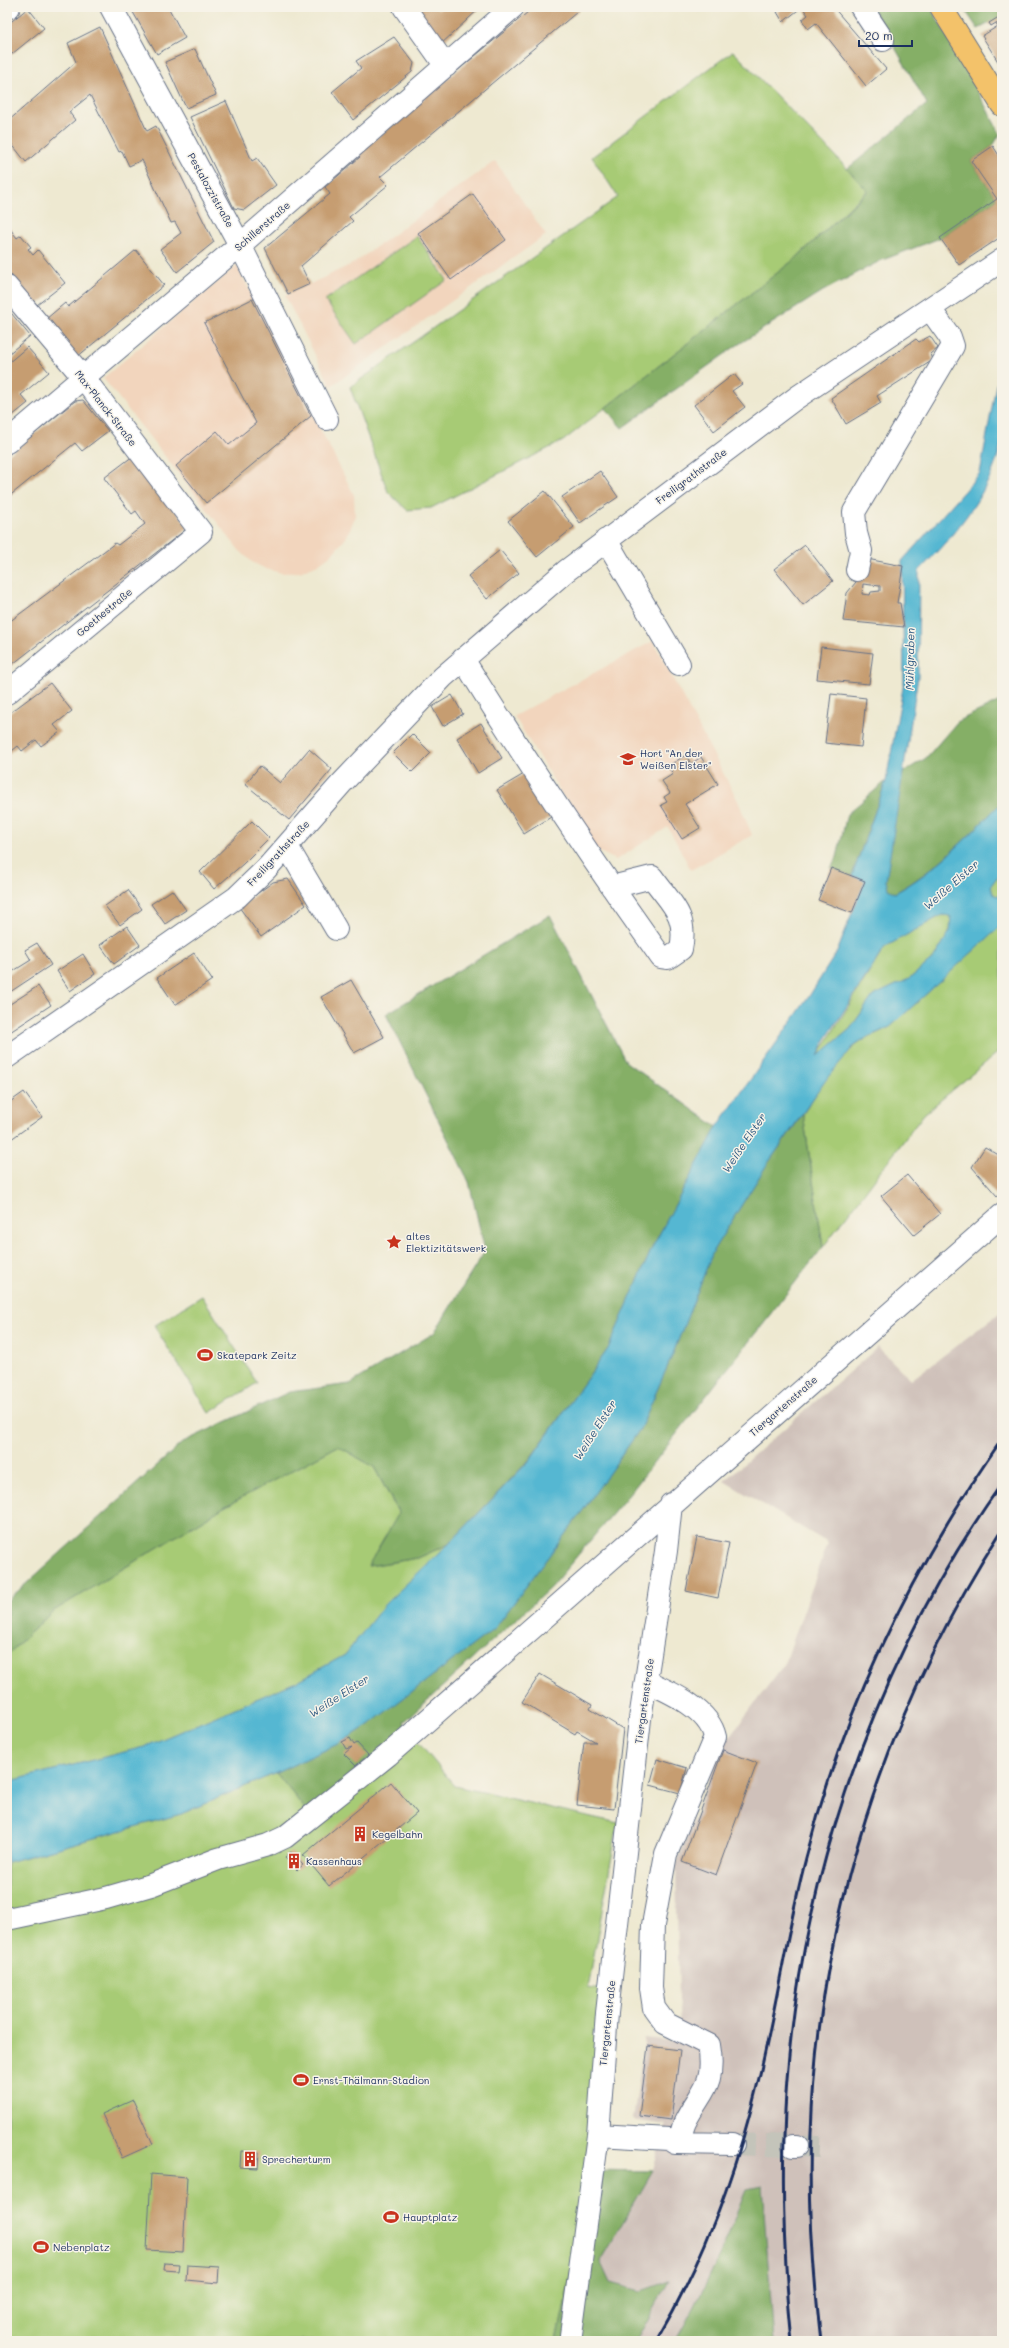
<svg xmlns="http://www.w3.org/2000/svg" width="1009" height="2348" font-family="Mali,sans-serif">
	<rect width="100%" height="100%" fill="#f7f3e8"/>
	<filter id="ink" filterUnits="userSpaceOnUse"><feTurbulence type="fractalNoise" baseFrequency=".025" numOctaves="2"/><feDisplacementMap in="SourceGraphic" scale="8" xChannelSelector="R" yChannelSelector="G"/><feConvolveMatrix kernelMatrix="1 2 1 2 8 2 1 2 1" color-interpolation-filters="sRGB"/></filter>
	<filter id="wash" filterUnits="userSpaceOnUse"><feTurbulence type="fractalNoise" baseFrequency=".012" numOctaves="4" result="noise"/><feDisplacementMap in="SourceGraphic" scale="16" xChannelSelector="R" yChannelSelector="G"/><feGaussianBlur stdDeviation="0.9" result="paint"/><feColorMatrix in="noise" values="0 0 0 0 0 0 0 0 0 0 0 0 0 0 0 0 0 1.4 0 .05"/><feComposite in="paint" operator="in"/></filter>
	<g filter="url(#wash)">
		<rect width="100%" height="100%" fill="#eee9d1"/>
		<path fill="#f2d5bd" d="M495 161 546 235 331 386 285 296 354 263Z
			M237 266 354 495 355 517 346 538 332 554 318 564 300 572 282 573 266 569 252 562 239 550 103 378Z
			M653 641 738 801 752 835 691 870 668 827 616 860 596 850 514 716Z"/>
		<path fill="#cfc1ba" d="M1002 1311V2341H774L761 2187 747 2189 724 2248 696 2305 676 2341H636L668 2282 641 2291 609 2283 600 2261 653 2171 665 2125 633 2120 645 2038 680 2042 676 1866 722 1747 785 1663 828 1543 724 1481 878 1347 911 1380Z"/>
		<path fill="#a7cb75" stroke="#617d6a" d="M733 51 868 190 795 259 563 441 431 508 407 510 388 492 350 387 618 197 592 157Z
			M417 236 447 280 356 344 325 300Z
			M1002 871V894L997 896 993 894 991 885Z
			M942 915 952 916 950 931 934 958 909 979 873 996 850 1029 817 1057 885 947Z
			M1002 925V1049L924 1114 823 1247 803 1114C818 1092 833 1064 854 1047 865 1038 878 1033 890 1027Z
			M202 1296 257 1383 209 1413 154 1326Z
			M338 1446 374 1467 399 1514 369 1566 418 1558 449 1544 385 1604 345 1655 296 1682 144 1747 7 1782V1655L52 1612 224 1507Z
			M417 1741 455 1786 618 1823 588 1988 603 1990 577 2246 557 2341H7V1862L181 1814 276 1773 318 1825Z"/>
		<path fill="#85af66" stroke="#506f62" d="M872 7H930L961 59 1000 134 993 146 971 161 997 199 940 238 880 261 823 291 736 346 622 428 605 408 795 259 868 191 847 169 927 104Z
			M963 7H1002V17L978 29Z
			M1002 700V802C970 835 936 870 895 893L888 890 886 881 902 773 926 758 958 721Z
			M886 781 852 876 831 868 837 857 847 814Z
			M550 915 626 1062 717 1127 653 1246 608 1349 529 1460 449 1544 418 1558 368 1566 399 1513 374 1467 338 1446 224 1507 52 1612 7 1655V1601L183 1442 289 1392 350 1384 434 1333 485 1251 469 1182 386 1014Z
			M803 1114 823 1247 631 1492 551 1587 404 1722 417 1741 318 1825 276 1773 342 1742 367 1726 495 1628 583 1510 640 1429 672 1356 714 1249 766 1166Z
			M587 2170 653 2171 600 2261 610 2283 641 2291 669 2281 636 2341H557L577 2246Z
			M762 2186 774 2341H676C704 2292 726 2242 747 2189Z"/>
		<path fill="#54b7d2" stroke="#387398" fill-rule="evenodd" d="M1002 374C1002 394 1005 418 1002 438 993 492 955 533 919 571L918 677 886 881 888 889 895 893C936 871 970 835 1002 802V871L991 885 993 894 997 896 1002 894V925L890 1027 868 1037 853 1047 828 1077 766 1166 714 1249 672 1356 640 1429 583 1510 495 1628 367 1726 342 1742 276 1773 181 1814 7 1862V1782L144 1747 296 1682 345 1655 385 1604 449 1544 529 1461 608 1349 653 1246 717 1127 808 998 838 950 864 881 852 876 886 781 904 682 902 561 980 473 996 385ZM942 915 951 916 950 931 934 958 909 979 873 996 850 1029 818 1056 825 1040 885 947Z"/>
		<g id="blocks">
			<path fill="#c69d71" fill-rule="evenodd" d="M130 7H168L185 38 157 54Z
				M420 7H436L438 10 442 7H481L440 45 416 9Z
				M534 7H583L380 177 388 185 349 217 353 221 301 266 310 284 288 294 265 248 330 194 325 187 360 157 357 154Z
				M784 7H802L783 22 777 12Z
				M802 7H833L886 69 866 86 816 23 808 29 802 20 808 15Z
				M28 8 44 28 7 58V25Z
				M1002 15V68L982 36 998 26 996 23 991 26 989 23Z
				M100 27 147 131 156 126 214 242 177 272 160 249 181 233 175 222 171 223 142 160 129 166 122 151 119 152 90 95 69 112 75 120 26 162 7 138V122L76 62 68 43Z
				M394 37 414 63 412 72 353 120 332 92 361 68 356 61Z
				M195 49 216 95 186 108 165 62Z
				M226 101 252 161 257 158 276 185 244 210 234 208 190 117Z
				M993 146 1002 160V236L959 265 940 238 997 199 971 161Z
				M473 194 506 240 451 280 418 233Z
				M7 225 17 238 21 235 31 247 28 249 33 255 38 250 65 283 37 305 7 270Z
				M136 250 164 285 77 357 46 319 65 303 68 307Z
				M252 299 311 416 206 503 176 466 217 431 229 445 256 423 204 323Z
				M7 308 30 336 7 355Z
				M930 336 938 348 931 354 933 360 877 396 881 403 846 424 831 398 916 339 919 342Z
				M27 347 49 372 21 395 28 403 7 420V364Z
				M734 374 742 384 732 391 745 407 714 431 694 405Z
				M83 400 108 431 82 451 75 443 7 498V456L75 401Z
				M133 456 189 527 9 667 7 665V619L9 622 115 543 118 545 145 524 136 511 132 514 104 478Z
				M600 471 618 497 580 523 562 497Z
				M545 491 574 527 537 557 508 521Z
				M805 545 833 581 803 605 774 569Z
				M500 550 519 573 487 599 468 576Z
				M867 559 903 566 897 603H900L904 627 843 621 847 593 865 571ZM863 584 880 586V591L871 592 870 595 862 594Z
				M821 647 873 653 869 684 817 679Z
				M50 683 72 711 54 725 60 732 41 746 36 740 22 751 18 746 7 755V715Z
				M831 694 866 698 861 747 825 743Z
				M452 695 463 714 443 726 432 707Z
				M481 723 502 758 478 773 457 738Z
				M412 734 431 753 412 772 393 753Z
				M309 749 332 769 289 820 245 784 260 766 280 783Z
				M686 755 691 764 701 757 718 784 685 804 700 828 682 839 661 805 667 802 664 797 670 793 662 781 673 774 668 766Z
				M524 774 551 817 524 834 497 790Z
				M252 821 269 838 243 864 214 889 200 872Z
				M831 868 865 881 852 913 818 900Z
				M288 879 306 905 261 937 239 907 273 882Z
				M128 890 142 909 120 925 105 906Z
				M172 890 186 910 165 924 151 904Z
				M127 926 140 945 114 964 100 945Z
				M37 943 51 965 10 992 7 987V975L31 960 25 950Z
				M194 953 212 980 175 1005 157 978Z
				M83 954 95 974 70 991 57 971Z
				M351 980 384 1037 354 1053 321 997Z
				M38 986 51 1005 7 1034V1006Z
				M24 1092 42 1117 7 1142V1104Z
				M985 1147 1002 1157V1192L997 1196 972 1167Z
				M907 1175 940 1214 914 1235 881 1196Z
				M697 1537 729 1543 718 1598 686 1591Z
				M540 1674 592 1705 590 1709 623 1729 614 1809 577 1805 584 1742H596L577 1731 575 1734 522 1702Z
				M350 1738 354 1745 357 1743 368 1755 356 1766 344 1754 352 1747 346 1749 342 1742Z
				M723 1750 757 1763 716 1875 682 1862Z
				M657 1759 687 1768 680 1793 650 1785Z
				M391 1782 417 1813 329 1886 303 1855Z
				M291 1852 303 1865 297 1870 285 1857Z
				M648 2046 680 2050 671 2120 639 2116Z
				M133 2100 153 2144 122 2158 102 2114Z
				M241 2151 259 2152 258 2168 240 2167Z
				M151 2174 187 2177 183 2252 147 2250Z
				M165 2263 179 2264 178 2271 164 2270Z
				M187 2265 219 2267 218 2283 186 2280Z"/>
		</g>
	</g>
	<g filter="url(#ink)">
		<use href="#blocks" fill-opacity="0" stroke="#657086" stroke-width="1"/>
		<g fill="none" stroke-linecap="round" stroke-linejoin="round">
			<path stroke="#c4c4ba" stroke-width="22" stroke-dasharray="22 11" stroke-linecap="butt" d="M733 2144 793 2146
				M797 2146 820 2147"/>
			<defs>
				<path id="minor" d="M111 7 240 245 327 419
					M404 7 446 66
					M861 7 883 40
					M7 8 9 7
					M7 287 83 377 201 532 7 693
					M7 442 240 245 513 7
					M606 540 679 664
					M857 570 861 551 856 533 854 512 953 346 950 337 930 309
					M463 659C526 761 592 860 661 957L668 958 681 949C688 914 671 904 652 877L612 887
					M287 846 336 929
					M7 1057 237 897 267 868 341 784 443 677 566 571 796 398 1002 260
					M646 1681C670 1692 709 1709 715 1737L666 1854 653 1925 651 1988 654 2008 665 2023 709 2045C716 2086 701 2090 685 2122 682 2129 681 2136 678 2143
					M7 1919 106 1898 151 1885 218 1859 268 1845 285 1837 388 1755 1002 1215
					M598 2135 669 2139 675 2143 733 2144
					M793 2146H797
					M571 2335 598 2135 607 2013 640 1719 666 1551 671 1504"/>
				<path id="major" d="M941 7 1002 105"/>
			</defs>
			<use href="#minor" stroke="#657086" stroke-width="24"/>
			<use href="#major" stroke="#657086" stroke-width="24"/>
			<use href="#minor" stroke="#fff" stroke-width="22"/>
			<use href="#major" stroke="#f3c26a" stroke-width="22"/>
			<path stroke="#1b2f5e" stroke-width="3" d="M656 2341C705 2259 737 2170 759 2078 777 2005 787 1930 806 1858 844 1707 913 1566 1002 1439
				M792 2341C785 2273 782 2205 784 2137 790 1906 868 1671 1002 1483
				M821 2341C813 2272 808 2202 811 2133 818 1919 886 1710 1002 1530"/>
		</g>
	</g>
	<defs>
		<symbol id="school-bare" viewBox="-9 -9 18 18"><path d="M0-5L7-2L0 1L-7-2ZM-4 1L0 2.5L4 1V4Q0 6-4 4Z" fill="#c8321e" stroke="#f7f3e8" stroke-width="2.5" paint-order="stroke"/></symbol>
		<symbol id="sight-bare" viewBox="-9 -9 18 18"><path d="M0-6L1.8-2.2L6-1.7L2.9 1.2L3.7 5.4L0 3.3L-3.7 5.4L-2.9 1.2L-6-1.7L-1.8-2.2Z" fill="#c8321e" stroke="#f7f3e8" stroke-width="2.5" paint-order="stroke"/></symbol>
		<symbol id="stadium-bare" viewBox="-9 -9 18 18"><path d="M0-5a6.5 5 0 1 0 0 10a6.5 5 0 1 0 0-10ZM-3.5-1.8h7v3.6h-7Z" fill="#c8321e" stroke="#f7f3e8" stroke-width="2.5" paint-order="stroke"/></symbol>
		<symbol id="building-bare" viewBox="-9 -9 18 18"><path d="M-4-6H4V6H1V3H-1V6H-4ZM-2.5-4.3h1.7v1.8h-1.7ZM.8-4.3h1.7v1.8H.8ZM-2.5-1h1.7V.8h-1.7ZM.8-1h1.7V.8H.8Z" fill="#c8321e" stroke="#f7f3e8" stroke-width="2.5" paint-order="stroke"/></symbol>
	</defs>
	<g fill-rule="evenodd">
		<use href="#school-bare" x="617" y="748" width="22" height="22"/>
		<use href="#sight-bare" x="383" y="1231" width="22" height="22"/>
		<use href="#stadium-bare" x="194" y="1344" width="22" height="22"/>
		<use href="#building-bare" x="349" y="1823" width="22" height="22"/>
		<use href="#building-bare" x="283" y="1850" width="22" height="22"/>
		<use href="#stadium-bare" x="290" y="2069" width="22" height="22"/>
		<use href="#building-bare" x="239" y="2148" width="22" height="22"/>
		<use href="#stadium-bare" x="380" y="2206" width="22" height="22"/>
		<use href="#stadium-bare" x="30" y="2236" width="22" height="22"/>
	</g>
	<g text-anchor="middle" stroke-width="3" stroke-linejoin="round" paint-order="stroke">
		<g font-size="10" fill="#1b2f5e" stroke="#f7f3e8">
			<text transform="translate(211 190) rotate(61)" y="4">Pestalozzistraße</text>
			<text transform="translate(262 226) rotate(-41)" y="4">Schillerstraße</text>
			<text transform="translate(106 408) rotate(52)" y="4">Max-Planck-Straße</text>
			<text transform="translate(691 476) rotate(-37)" y="4">Freiligrathstraße</text>
			<text transform="translate(104 612) rotate(-40)" y="4">Goethestraße</text>
			<text transform="translate(278 853) rotate(-47)" y="4">Freiligrathstraße</text>
			<text transform="translate(783 1406) rotate(-41)" y="4">Tiergartenstraße</text>
			<text transform="translate(644 1701) rotate(-82)" y="4">Tiergartenstraße</text>
			<text transform="translate(607 2023) rotate(-84)" y="4">Tiergartenstraße</text>
		</g>
		<g font-size="10" fill="#1b2f5e" stroke="#f7f3e8" text-anchor="start">
			<text x="640" y="757">Hort "An der<tspan x="640" dy="12">Weißen Elster"</tspan></text>
			<text x="406" y="1240">altes<tspan x="406" dy="12">Elektizitätswerk</tspan></text>
			<text x="217" y="1359">Skatepark Zeitz</text>
			<text x="372" y="1838">Kegelbahn</text>
			<text x="306" y="1865">Kassenhaus</text>
			<text x="313" y="2084">Ernst-Thälmann-Stadion</text>
			<text x="262" y="2163">Sprecherturm</text>
			<text x="403" y="2221">Hauptplatz</text>
			<text x="53" y="2251">Nebenplatz</text>
		</g>
		<g font-size="11" font-style="italic" fill="#2c5881" stroke="#f7f3e8">
			<text transform="translate(910 659) rotate(-89)" y="4">Mühlgraben</text>
			<text transform="translate(951 885) rotate(-41)" y="4">Weiße Elster</text>
			<text transform="translate(744 1143) rotate(-56)" y="4">Weiße Elster</text>
			<text transform="translate(595 1430) rotate(-57)" y="4">Weiße Elster</text>
			<text transform="translate(339 1696) rotate(-33)" y="4">Weiße Elster</text>
		</g>
	</g>
	<rect width="1009" height="2348" fill="none" stroke="#f7f3e8" stroke-width="24"/>
	<path d="M859 40v6h53v-6" fill="none" stroke="#1b2f5e" stroke-width="2"/>
	<text x="865" y="40" font-size="12" fill="#1b2f5e" stroke="#f7f3e8" stroke-width="3" paint-order="stroke">20 m</text>
</svg>
